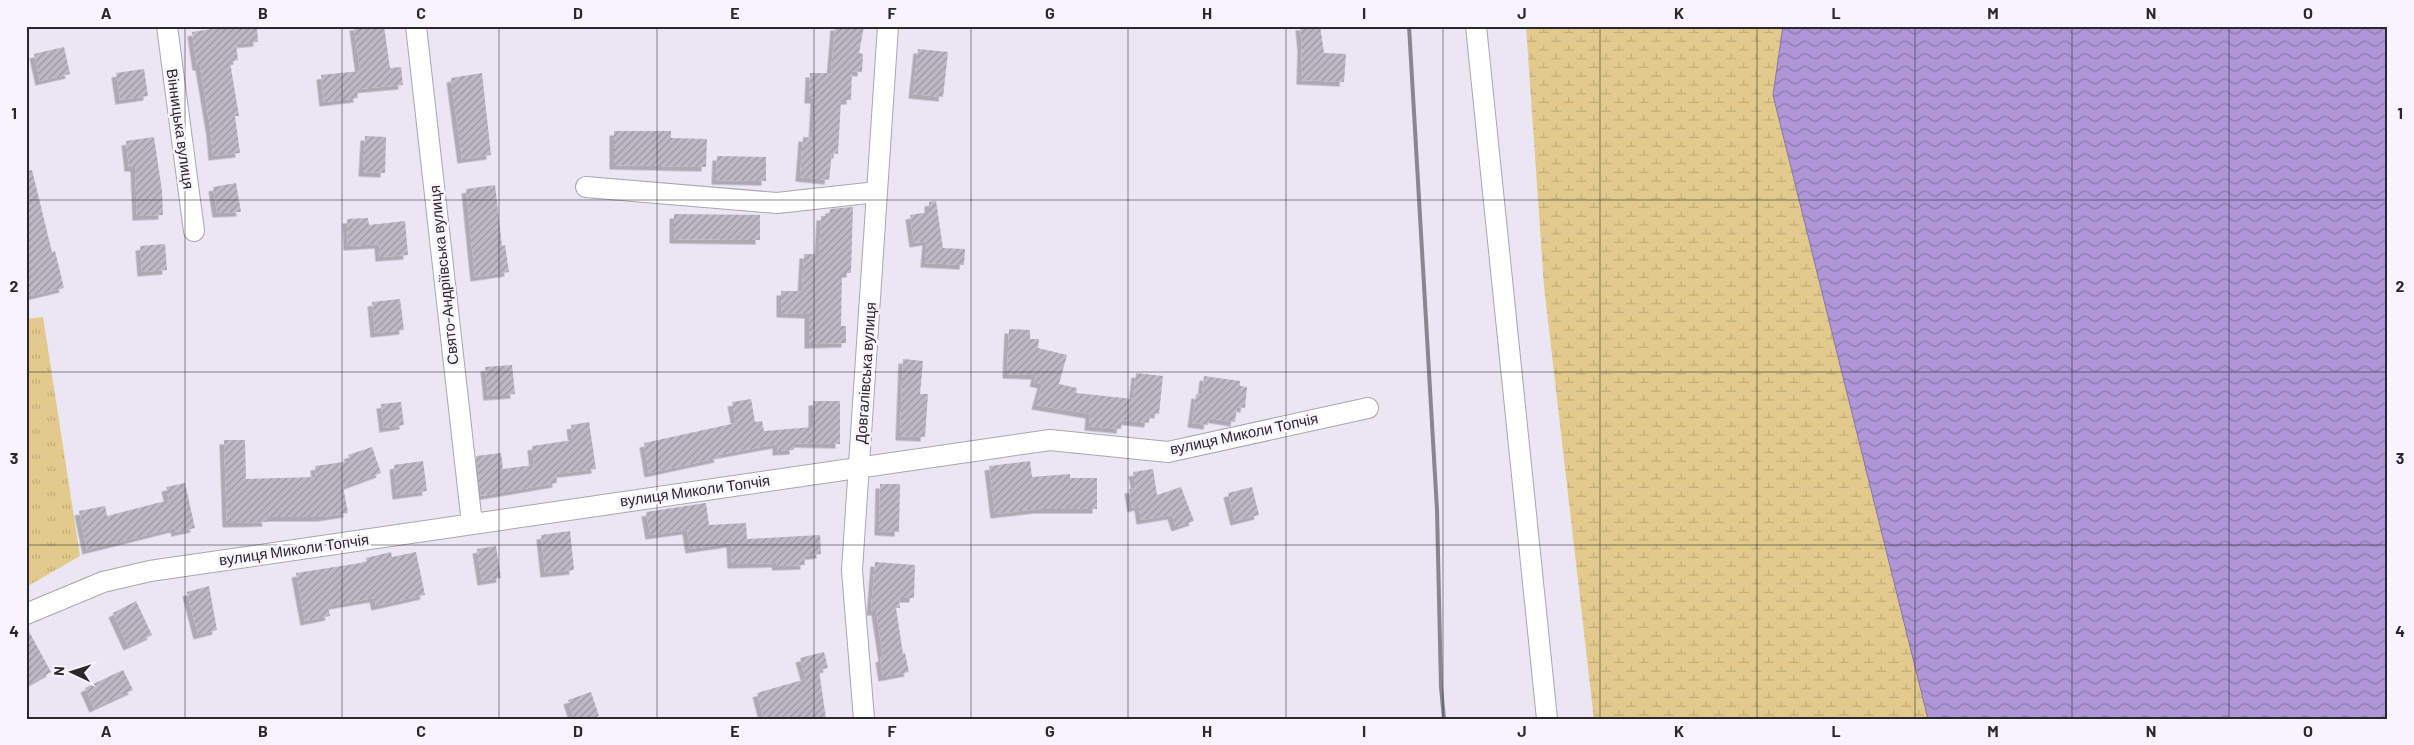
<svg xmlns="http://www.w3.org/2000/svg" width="2414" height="745" font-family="Barlow,sans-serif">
	<defs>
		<pattern id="grass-tufts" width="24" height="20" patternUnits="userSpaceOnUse" patternTransform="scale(1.25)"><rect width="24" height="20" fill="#e1ca8b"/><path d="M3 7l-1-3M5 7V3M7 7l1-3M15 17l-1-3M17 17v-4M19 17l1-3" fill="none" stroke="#c1ae78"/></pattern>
		<pattern id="wetland-marsh" width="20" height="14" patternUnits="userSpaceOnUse" patternTransform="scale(1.25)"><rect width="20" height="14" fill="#e1ca8b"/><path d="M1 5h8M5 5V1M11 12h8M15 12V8" fill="none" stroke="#c1ae78"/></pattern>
		<pattern id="water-waves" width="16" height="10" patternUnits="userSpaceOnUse" patternTransform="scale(1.25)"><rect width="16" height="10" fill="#ae96d7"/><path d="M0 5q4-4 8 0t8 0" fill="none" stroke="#8e7aaf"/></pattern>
		<pattern id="building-hatch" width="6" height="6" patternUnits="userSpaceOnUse" patternTransform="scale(1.25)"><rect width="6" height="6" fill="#bcb8c4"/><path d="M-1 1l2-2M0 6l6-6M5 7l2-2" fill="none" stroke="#9996a0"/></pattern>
		<filter id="shadow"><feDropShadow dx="-4.5" dy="4.5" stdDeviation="0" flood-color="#0004"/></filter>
	</defs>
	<rect width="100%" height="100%" fill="#eae6f3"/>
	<path fill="url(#grass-tufts)" d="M43 317 80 556 26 587V319Z"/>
	<path fill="url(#wetland-marsh)" d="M1526 26H1783L1773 95 1928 719H1594L1544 286Z"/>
	<path fill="url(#water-waves)" stroke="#8675a4" d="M1783 26H2388V719H1928L1773 95Z"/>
	<path fill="url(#building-hatch)" filter="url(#shadow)" d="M231 26H257L258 42 236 44 238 60 230 62 239 116H235L240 153 213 156 211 132 200 66H197L192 32Z
		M354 26H384L390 68 401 67 403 85 357 89 358 98 324 102 321 75 360 71Z
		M835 26H864L859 53 863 54 862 72 852 71 851 100H841L838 154 832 153 829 180 800 177 803 137 813 138 815 99H809L810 73H831Z
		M1300 26H1320L1324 53 1346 54 1344 82 1301 80 1302 47Z
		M64 47 70 74 40 81 34 54Z
		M918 49 948 52 943 97 913 94Z
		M144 69 148 96 120 100 116 73Z
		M482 73 491 155 462 159 451 78Z
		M614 131H671V138L707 139 706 167 614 165Z
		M365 136 386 137 385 173 363 172Z
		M154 137 162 191 163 215 137 216 135 167H129L126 141Z
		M717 156 766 157V181L716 180Z
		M32 170 52 252 55 251 64 288 31 296 26 278V171Z
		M236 183 241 212 217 213 213 187Z
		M495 185 502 246 505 245 509 272 475 277 466 189Z
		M936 201 943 248 965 249 964 265 925 263 927 241 914 243 910 215 929 212V202Z
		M853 207 851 273H842L841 326H846V343L809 344V314L781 313V291H802L804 254H819L821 216H829L830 209Z
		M674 214 760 215V240L674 239Z
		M368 218 369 225 405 221 408 255 380 257 379 244 348 246 347 219Z
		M165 244 167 270 142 272 140 246Z
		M400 299 404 330 375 333 372 302Z
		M1009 329 1030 330V339H1039L1038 348 1067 355 1059 384 1077 388 1076 393 1133 399 1136 373 1163 376 1159 414 1150 413 1149 423 1122 420 1121 429 1089 426 1090 414 1036 405 1042 384 1034 382 1036 375 1007 374Z
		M903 359 923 361 920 394H928L925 437 900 436Z
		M512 365 515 394 488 396 485 367Z
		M1204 376 1240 381V386L1247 387 1245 408 1237 407 1235 422 1209 418 1208 425 1192 423 1196 394 1202 395Z
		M751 399 755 422 762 421 764 431 813 427V401H840V444L794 443V450L777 451V444L718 455 719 458 649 473 644 443 736 423 732 402Z
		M401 402 404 425 384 428 381 404Z
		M589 422 596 469 556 474 557 483 481 496 476 456 501 453 503 469 534 465 532 446 573 440 571 425Z
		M224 440H245L246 479 316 477 315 466 351 461 348 455 372 447 381 473 343 487 348 513 322 517H266L267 522 227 523Z
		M423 461 427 491 397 495 394 465Z
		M1030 461 1032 477 1070 474V478H1097V509H1039L995 514 989 466Z
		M1153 469 1157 495 1181 487 1194 521 1176 527 1172 515 1141 520 1139 506 1132 508 1129 489 1136 488 1133 472Z
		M185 483 195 528 176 532 175 528 87 550 79 511 105 506 107 516 169 500 166 487Z
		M880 484H900L899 532 879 531Z
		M1252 487 1259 515 1235 521 1228 493Z
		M706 503 709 525 746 523 747 539 820 535 821 554 804 556 805 565 777 566 776 563 732 564 731 543 690 549 687 530 650 535 646 512Z
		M570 531 574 570 545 573 541 535Z
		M496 546 501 578 482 581 477 549Z
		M391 552 392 557 416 552 425 595 376 606 374 598 328 606 330 616 305 621 296 573 367 562 366 558Z
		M875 562 915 565 914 598H899L900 608H896L903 654 905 653 909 672 883 677 880 658 883 657 876 611H871Z
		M209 586 217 630 198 635 187 592Z
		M136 601 152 635 128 646 113 613Z
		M26 626 51 672 26 686Z
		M824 652 828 668 819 670 826 719H764L757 693 806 679 800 658Z
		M123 670 133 690 94 708 85 688Z
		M591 692 599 716 591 719H574L568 700Z"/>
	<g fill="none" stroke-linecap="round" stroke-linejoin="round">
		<defs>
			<path id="minor" d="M167 26 194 231
				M416 26 472 524
				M1476 26 1547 719
				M586 187 777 203 877 192
				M26 614 103 582 150 571 1050 440 1168 452 1368 408
				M864 719 852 570 888 26"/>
		</defs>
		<use href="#minor" stroke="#a9a5b1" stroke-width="22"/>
		<use href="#minor" stroke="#fff" stroke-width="20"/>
		<path stroke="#89868f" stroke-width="4" d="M1409 26 1437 510 1441 687 1444 719"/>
	</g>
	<path fill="none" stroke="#2a282d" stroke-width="1" stroke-opacity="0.55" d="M185 26V719M342 26V719M499 26V719M657 26V719M814 26V719M971 26V719M1128 26V719M1286 26V719M1443 26V719M1600 26V719M1757 26V719M1915 26V719M2072 26V719M2229 26V719M26 200H2388M26 372H2388M26 545H2388"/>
	<g text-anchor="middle" stroke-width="5" stroke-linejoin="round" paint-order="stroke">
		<g font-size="15" fill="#2a282d" stroke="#f7f4fe">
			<text transform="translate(180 129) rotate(82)" y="5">Вінницька вулиця</text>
			<text transform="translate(444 275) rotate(-96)" y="5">Свято-Андріївська вулиця</text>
			<text transform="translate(866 373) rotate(-86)" y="5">Довгалівська вулиця</text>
			<text transform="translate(1244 434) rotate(-12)" y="5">вулиця Миколи Топчія</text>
			<text transform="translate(695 491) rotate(-8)" y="5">вулиця Миколи Топчія</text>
			<text transform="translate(294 550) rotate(-8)" y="5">вулиця Миколи Топчія</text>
		</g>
	</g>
	<rect width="2414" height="745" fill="none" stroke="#f7f4fe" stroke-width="55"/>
	<g transform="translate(72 672) rotate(274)" stroke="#f7f4fe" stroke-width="4" paint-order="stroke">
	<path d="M0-4L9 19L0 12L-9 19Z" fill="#2a282d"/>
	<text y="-8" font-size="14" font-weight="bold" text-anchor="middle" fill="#2a282d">N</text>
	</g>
	<rect x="28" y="28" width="2358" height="690" fill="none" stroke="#2a282d" stroke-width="2"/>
	<g font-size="16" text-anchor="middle" font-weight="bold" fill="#2a282d">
		<text x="106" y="19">A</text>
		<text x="263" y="19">B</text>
		<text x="421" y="19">C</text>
		<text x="578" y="19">D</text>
		<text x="735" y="19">E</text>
		<text x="892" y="19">F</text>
		<text x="1050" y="19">G</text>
		<text x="1207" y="19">H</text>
		<text x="1364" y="19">I</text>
		<text x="1522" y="19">J</text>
		<text x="1679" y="19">K</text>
		<text x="1836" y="19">L</text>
		<text x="1993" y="19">M</text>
		<text x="2151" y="19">N</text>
		<text x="2308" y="19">O</text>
		<text x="14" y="119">1</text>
		<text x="2400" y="119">1</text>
		<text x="14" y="292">2</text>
		<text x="2400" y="292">2</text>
		<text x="14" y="464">3</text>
		<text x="2400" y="464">3</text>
		<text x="14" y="637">4</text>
		<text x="2400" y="637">4</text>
		<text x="106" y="737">A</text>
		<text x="263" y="737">B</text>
		<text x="421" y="737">C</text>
		<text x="578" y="737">D</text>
		<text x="735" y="737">E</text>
		<text x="892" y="737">F</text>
		<text x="1050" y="737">G</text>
		<text x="1207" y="737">H</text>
		<text x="1364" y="737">I</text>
		<text x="1522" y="737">J</text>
		<text x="1679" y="737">K</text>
		<text x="1836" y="737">L</text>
		<text x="1993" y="737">M</text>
		<text x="2151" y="737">N</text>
		<text x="2308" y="737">O</text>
	</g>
</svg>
